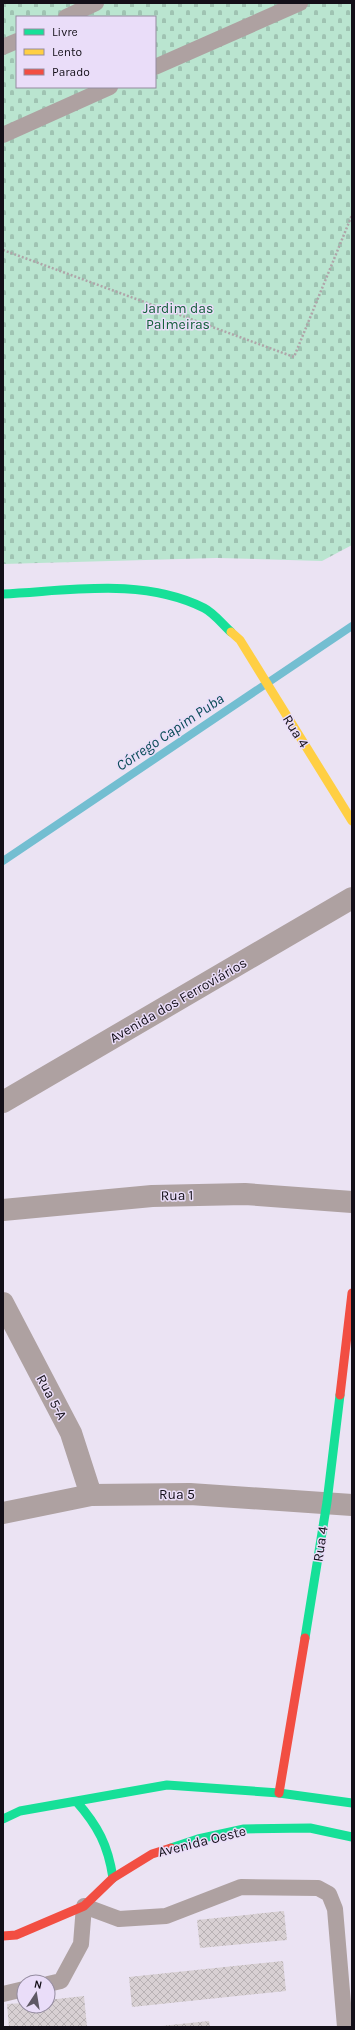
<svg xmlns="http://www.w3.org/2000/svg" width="355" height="2030" font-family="Karla,sans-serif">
	<defs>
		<pattern id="cemetery-stones" width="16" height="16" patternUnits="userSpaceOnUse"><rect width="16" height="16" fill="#bae5d0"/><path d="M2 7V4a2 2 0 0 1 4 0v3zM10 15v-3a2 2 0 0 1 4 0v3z" fill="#9fc3b2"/></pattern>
		<pattern id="building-cross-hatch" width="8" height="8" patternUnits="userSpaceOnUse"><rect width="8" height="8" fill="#d8d0d3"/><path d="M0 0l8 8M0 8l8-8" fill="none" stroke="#b8b1b4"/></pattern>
	</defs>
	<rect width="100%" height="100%" fill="#ebe3f3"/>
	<path fill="url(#cemetery-stones)" fill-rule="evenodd" d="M3 3H352V545L322 561 217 558 3 564ZM17 17H155V87H17Z"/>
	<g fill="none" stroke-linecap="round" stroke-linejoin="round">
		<path stroke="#73bed1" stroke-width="8" d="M3 861 352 626"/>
	</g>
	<path fill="url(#building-cross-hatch)" d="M284 1911 287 1940 200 1948 197 1920Z
		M283 1961 286 1991 132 2007 129 1977Z
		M84 1996 87 2027H9L7 2004 24 2003V2006H48V2000Z
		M209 2021 210 2027H161V2026Z"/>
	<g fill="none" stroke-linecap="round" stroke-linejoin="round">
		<path stroke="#afa5a9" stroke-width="2.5" stroke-dasharray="2 2" stroke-linecap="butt" d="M3 250 294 357 352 215"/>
		<path stroke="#aea1a1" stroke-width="16" d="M66 17 96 3
			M3 47 17 41
			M155 67 300 3
			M3 135 110 87
			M48 1984 61 1981 81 1944 84 1906 119 1919 166 1916 241 1887 318 1888 329 1894 335 1909 345 2027
			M3 1994 24 1989"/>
		<path stroke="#aea1a1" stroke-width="22" d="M3 1102 352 898
			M3 1210 152 1196 245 1194 352 1202
			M3 1303 71 1433 91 1495
			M3 1513 91 1495 190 1494 352 1505"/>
		<path stroke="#16e098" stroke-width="9" d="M3 594C69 591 142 577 204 608 214 613 223 625 231 632
			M305 1638 327 1502 340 1395
			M76 1801C98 1826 108 1845 113 1878
			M3 1819 20 1811 167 1785 279 1793 352 1803
			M171 1848 198 1839 244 1829 310 1828 352 1837"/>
		<path stroke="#ffcf43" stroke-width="9" d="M231 632 240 640 352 821"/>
		<path stroke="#f24e42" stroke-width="9" d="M340 1395 352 1293
			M279 1793 305 1638
			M3 1936 16 1935 84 1906 113 1878 152 1854 171 1848"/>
	</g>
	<g text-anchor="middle" stroke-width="3" stroke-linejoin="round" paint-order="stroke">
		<g font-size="14" fill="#14603b" stroke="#eaddf9">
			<text x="178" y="313">Jardim das<tspan x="178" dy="16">Palmeiras</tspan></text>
		</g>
		<g font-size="14" fill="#130f18" stroke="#eaddf9">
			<text transform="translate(296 731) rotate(58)" y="5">Rua 4</text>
			<text transform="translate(178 1000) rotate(-30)" y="5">Avenida dos Ferroviários</text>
			<text transform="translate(177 1195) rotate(-1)" y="5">Rua 1</text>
			<text transform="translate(52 1397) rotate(62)" y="5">Rua 5-A</text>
			<text x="177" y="1499">Rua 5</text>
			<text transform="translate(320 1544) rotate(-81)" y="5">Rua 4</text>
			<text transform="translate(202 1841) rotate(-14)" y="5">Avenida Oeste</text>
		</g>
		<g font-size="15" font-style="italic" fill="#094b56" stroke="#eaddf9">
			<text transform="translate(170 732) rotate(-34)" y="5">Córrego Capim Puba</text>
		</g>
	</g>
	<rect width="355" height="2030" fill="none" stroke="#130f18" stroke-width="8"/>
	<rect x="16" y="16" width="140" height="72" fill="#eaddf9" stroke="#948b9f"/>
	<rect x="24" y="29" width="20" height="6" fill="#16e098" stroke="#948b9f"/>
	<text x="52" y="36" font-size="12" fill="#130f18">Livre</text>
	<rect x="24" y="49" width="20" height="6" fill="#ffcf43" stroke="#948b9f"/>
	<text x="52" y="56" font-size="12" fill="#130f18">Lento</text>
	<rect x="24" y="69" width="20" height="6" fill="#f24e42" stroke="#948b9f"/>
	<text x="52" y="76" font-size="12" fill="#130f18">Parado</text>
	<g transform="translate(36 1994) rotate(12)"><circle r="19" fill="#eaddf9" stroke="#948b9f"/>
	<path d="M0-3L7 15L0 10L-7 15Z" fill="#5f5965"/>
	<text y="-6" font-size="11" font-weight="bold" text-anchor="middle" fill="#130f18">N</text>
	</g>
</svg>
